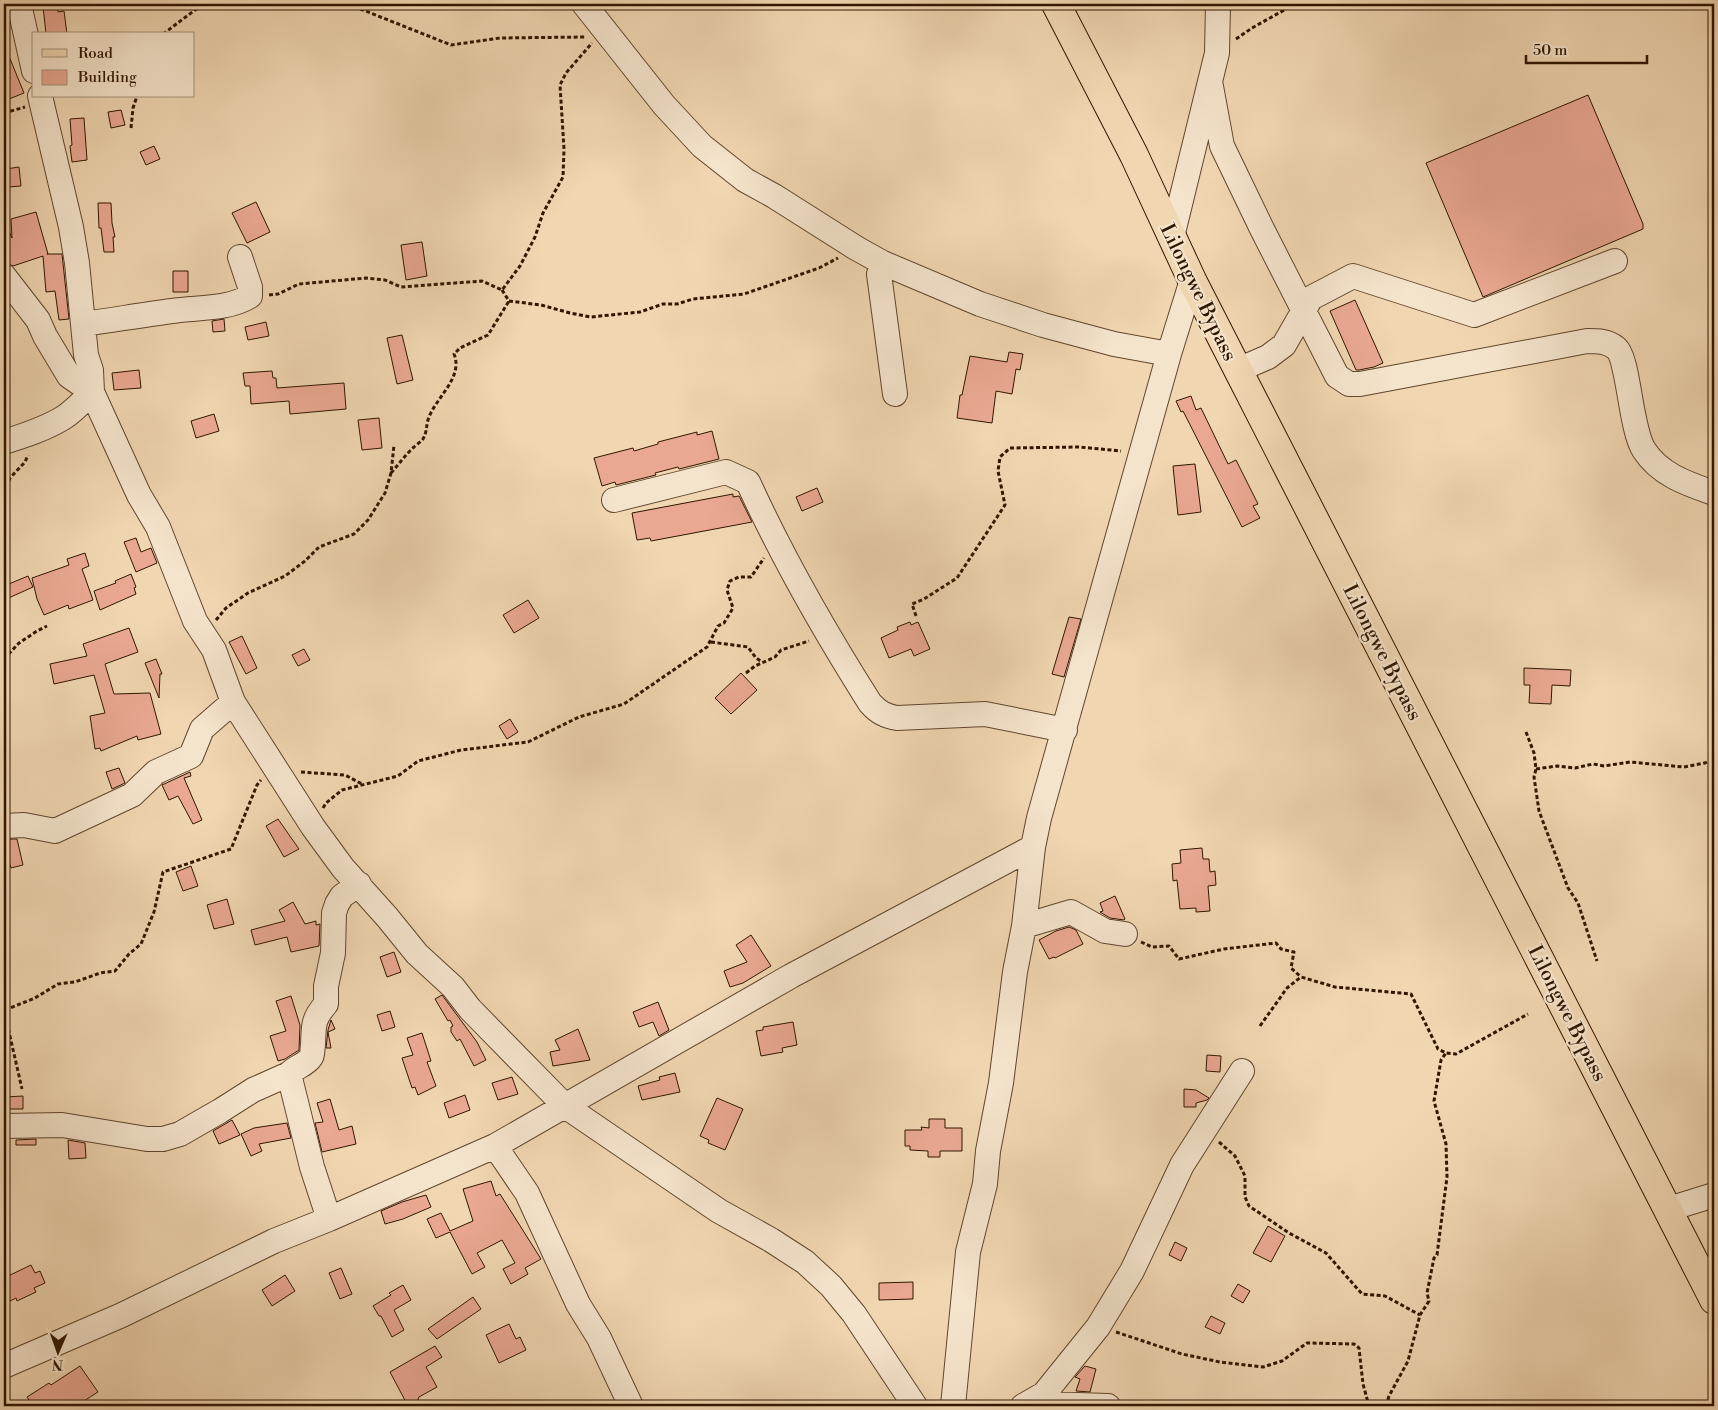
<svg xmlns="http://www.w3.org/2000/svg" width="1718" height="1410" font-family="'Libre Bodoni',serif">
	<rect width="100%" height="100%" fill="#f0d6b1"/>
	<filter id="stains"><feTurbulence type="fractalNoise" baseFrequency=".004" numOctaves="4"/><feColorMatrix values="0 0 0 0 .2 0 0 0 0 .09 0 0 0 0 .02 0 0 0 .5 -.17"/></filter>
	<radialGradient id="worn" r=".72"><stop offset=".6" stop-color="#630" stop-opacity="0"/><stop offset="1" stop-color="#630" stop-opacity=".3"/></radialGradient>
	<path fill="#eaa892" stroke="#301600" d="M57 4 58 12 64 11 67 34H46L43 6Z
		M4 44 24 93 4 101Z
		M1588 95 1643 224V229L1483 297 1426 163Z
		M121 110 125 125 111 128 108 112Z
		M84 118 87 160 72 162 70 146 72 145 70 119Z
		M154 146 160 159 146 165 140 152Z
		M19 167 21 186 8 187 6 169Z
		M256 202 270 232 247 243 232 213Z
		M98 203H111L112 223 115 237H113L114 252H104L101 228H99Z
		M36 212 48 254H47H62L69 319 59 320 55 291 46 292 43 256 13 266 6 263 4 255V220L12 238 11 219Z
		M422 242 427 276 406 280 401 245Z
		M173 271H188V292H173Z
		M1355 300 1383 363 1374 367 1359 370H1356L1330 311Z
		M224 319 225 331 213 332 212 321Z
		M266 322 269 336 248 340 245 327Z
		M402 335 413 380 397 384 387 338Z
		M1009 352 1023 354 1020 370 1016 369 1012 394 996 391 992 423 957 418 960 395H962L970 356 1007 362Z
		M139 370 141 388 114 390 112 373Z
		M272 371 273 378H276L277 388 344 383 346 409 290 414 289 401 251 404 250 386H245L243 373Z
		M1191 396 1196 410 1201 408 1228 464 1236 460 1258 504 1253 506 1260 518 1242 527 1183 411 1181 412 1176 401Z
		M214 414 219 431 196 438 191 421Z
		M379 418 382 448 362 450 358 420Z
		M712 431 719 459 679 469 678 467 655 473 656 475 616 485 615 482 602 486 594 458 633 448 634 451 658 444V442L697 432V435Z
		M1195 464 1201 512 1178 515 1173 466Z
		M817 488 823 502 802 511 796 497Z
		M733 494V497L739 496 752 522 651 541 650 538 637 540 632 513Z
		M136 538 141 552 151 548 157 563 136 572 124 542Z
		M85 553 89 566 82 569 93 600 69 609 68 605 44 615 37 599 32 578 69 565 67 559Z
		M131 574 136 587 134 588 136 594 100 610 94 591 116 583 115 581Z
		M28 576 33 587 4 600V586Z
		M528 600 539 618 514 633 503 615Z
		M1069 617 1081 619 1064 677 1052 674Z
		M910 622 911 625 918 622 930 649 914 656 911 649 889 658 881 638 898 630 897 627Z
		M129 628 138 652 105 664 114 694 150 693 161 734 138 740 137 736 101 751 100 748 95 749 90 716 105 713 94 675 54 684 50 664 87 656 83 644Z
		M242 636 257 668 246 674 229 642Z
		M304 649 310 660 298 666 292 655Z
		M156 659 162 674H160L159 698 145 663Z
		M1524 668 1571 670 1570 686 1552 685 1551 704 1529 703 1530 685H1524Z
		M741 673 757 690 731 714 715 698Z
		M510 719 518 732 507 739 499 726Z
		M119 768 125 783 112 789 106 772Z
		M190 772 191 776 184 778 202 820 193 824 178 796 169 800 162 785Z
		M278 819 299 849 284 857 266 826Z
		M11 839H17L23 865 11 868 8 858 4 859V841Z
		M1202 848 1203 859H1209L1210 872 1215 871 1216 885 1208 886 1210 911 1196 912V908L1180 909 1177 880 1173 881 1172 864 1181 863 1180 850Z
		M191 866 198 886 183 891 176 872Z
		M1115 896 1125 919 1124 920 1110 918 1100 912 1103 911 1100 903Z
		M227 899 234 924 214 929 207 905Z
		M293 902 305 924 316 921V925L320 924 319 946 291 952 287 937 255 945 251 930 285 921 279 910Z
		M1069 927 1076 930 1083 944 1055 958 1054 957 1049 959 1039 940 1056 931Z
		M751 935 771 966 743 983 730 987 724 971 747 962 736 945Z
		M394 952 401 972 387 977 380 957Z
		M442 995 477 1042 486 1060 474 1066 460 1039 457 1041 451 1032V1027L453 1026 450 1020 448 1021 435 999Z
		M291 996 300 1025 299 1050 285 1059 278 1061 270 1036 286 1031 276 1001Z
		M658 1002 669 1030 659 1036 653 1022 639 1027 633 1012Z
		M390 1011 395 1027 382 1031 377 1015Z
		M331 1020 335 1029 328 1032 331 1048H326L328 1030Z
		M793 1022 797 1045 782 1048 783 1052 761 1056 756 1031 763 1030V1027Z
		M578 1029 590 1060 553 1066 550 1052 560 1050 555 1040Z
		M422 1033 431 1061 427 1062 436 1086 418 1095 415 1087 412 1088 402 1058 413 1055 407 1038Z
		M1207 1055 1221 1056 1220 1072 1206 1071Z
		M675 1073 680 1092 642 1100 638 1086 660 1080 659 1077Z
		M512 1077 518 1094 498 1100 492 1083Z
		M1184 1089 1196 1090 1209 1098 1207 1100 1196 1103V1107H1184Z
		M465 1095 470 1110 449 1118 444 1103Z
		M23 1096V1109H5V1097Z
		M717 1098 743 1109 725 1150 708 1143 709 1140 700 1136Z
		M330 1099 339 1130 352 1126 356 1144 322 1152 315 1123 323 1122 317 1103Z
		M929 1119H945V1128H962V1151H940V1157H928V1151L910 1150V1146H905V1130H922L921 1127 929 1128Z
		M232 1120 240 1135 219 1144 213 1131Z
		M287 1123 291 1138 259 1144 262 1151 251 1156 241 1134 254 1128Z
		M36 1139V1145H16V1140Z
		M68 1140 85 1143 86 1158 69 1159Z
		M491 1181 496 1196 500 1194 541 1259 525 1268 528 1274 511 1284 503 1269 515 1263 502 1240 477 1253 485 1267 472 1274 450 1232 436 1238 427 1219 441 1213 450 1231 473 1221 463 1189Z
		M426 1195 431 1207 403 1219 385 1224 381 1211 402 1202Z
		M1268 1226 1285 1236 1271 1262 1253 1253Z
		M1175 1242 1187 1248 1181 1261 1169 1255Z
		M31 1265 35 1273 40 1271 45 1283 34 1288 36 1292 17 1301 16 1298 4 1304V1278Z
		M341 1268 352 1294 340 1299 329 1273Z
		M285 1275 295 1291 272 1306 262 1290Z
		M913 1282V1299L879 1300V1283Z
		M1238 1284 1250 1291 1243 1303 1231 1296Z
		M403 1285 411 1300 394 1310 404 1330 392 1337 381 1316H379L373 1306 391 1295 389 1293Z
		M473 1297 481 1309 437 1339 428 1329Z
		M1211 1316 1225 1323 1220 1334 1205 1327Z
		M509 1324 516 1339 520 1337 526 1350 499 1363 486 1335Z
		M435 1346 442 1357 426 1367 437 1387 419 1397 418 1399 421 1406H408L390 1372Z
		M80 1366 98 1392 76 1406H33L27 1397 49 1383 51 1385Z
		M1085 1366 1096 1369 1090 1392 1076 1391 1080 1379 1075 1377Z"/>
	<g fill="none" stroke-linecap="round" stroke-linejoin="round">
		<defs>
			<path id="minor" d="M19 4 34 71
				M584 4 664 105 702 146 745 180 774 196 856 248 883 263 980 304 1043 325 1114 344 1169 354
				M1210 81 1222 146 1262 229 1337 376 1349 384H1360L1587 341C1598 341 1607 341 1616 348 1629 359 1630 428 1644 450 1660 475 1688 484 1714 493
				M1172 237 1217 53 1218 4
				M883 263 879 274 895 394
				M4 276 38 320 45 336 69 376 92 392 139 495 158 527 195 621 214 650 233 702 313 827 343 868 387 917 417 954 453 987 470 1009 565 1106 719 1211 771 1240 805 1262 831 1286 854 1314 915 1406
				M84 324C113 320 142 315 172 311 198 307 227 310 250 296V287L240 257
				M1238 370 1268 357 1284 345 1311 298 1353 276 1474 315 1615 261
				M4 442C23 436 45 429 63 418 74 411 83 401 92 392L91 370 86 355 77 263 71 227 40 96
				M614 500 726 472 748 482C783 559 825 632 870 703 878 712 885 716 897 718L985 714 1065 730
				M4 826 24 825 55 831 132 795 156 772 191 756 202 729 233 702
				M1024 926 1071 912 1105 931 1125 934
				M4 1126 62 1125 147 1139H163L180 1134 220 1111 253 1090 289 1074
				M495 1146 527 1193 578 1304 599 1338 631 1406
				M1669 1209 1714 1195
				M329 1219 312 1167 289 1074C295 1067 306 1065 311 1057 313 1054 312 1049 313 1045 314 1026 312 1020 326 1004V986L333 953 334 913 337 904 342 896 359 884
				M4 1366 122 1315 274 1241 329 1219 495 1146 791 976 1033 847
				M1047 1404 1108 1406
				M953 1406 968 1252 985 1184 988 1151 1001 1083 1015 972 1024 926 1033 847 1039 818 1169 354 1192 280
				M1023 1406 1044 1394 1098 1327 1132 1271 1182 1165 1242 1071"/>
			<path id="major" d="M1056 4 1134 155 1192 280 1238 370 1714 1300"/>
		</defs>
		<use href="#minor" stroke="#60462c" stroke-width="26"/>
		<use href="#major" stroke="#301600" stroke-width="30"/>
		<path stroke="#301600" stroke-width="3" stroke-dasharray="4 2.5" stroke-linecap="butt" d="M348 4 451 45 500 38 585 37
			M163 34 203 4
			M1236 39 1252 28 1295 4
			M4 113 25 107
			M131 128 133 108 137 96
			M502 290 509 301 541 305 570 313 591 317 640 312 663 304H677L693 299 744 294 819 268 838 258
			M269 295 278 294 299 284 366 278 385 280 401 287 482 281 502 290 520 266 535 237 543 213 563 177 564 149 560 85 566 73 592 43
			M391 473C399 464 406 454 414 447 417 444 421 442 423 439 427 432 426 427 428 420 434 399 464 378 454 354L460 348 488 335 509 301
			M4 493 10 478 25 462 28 455
			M916 616 912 604 924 599 957 578 1005 505 998 471 1000 457 1010 448 1079 447 1121 451
			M216 620 226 608 248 593 285 576 305 561 319 547 354 534 368 520 385 493 391 473 394 445
			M711 642 748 647 756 658 762 662
			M4 659 19 643 37 631 47 626
			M746 673 755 666 775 657 781 650 809 641
			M1526 732 1534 753 1536 769 1534 777 1539 811 1568 888 1578 903 1597 961
			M1536 769 1557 766 1575 768 1593 764 1604 766 1630 762 1684 767 1705 763 1714 758
			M301 772 345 775 362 784
			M323 808 326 803 342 790 398 776 418 761 461 750 528 742 579 717 624 704 707 647 718 626 724 623 733 608 727 590 730 581 739 577H751L764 558
			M1141 942 1152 947 1169 946 1179 959 1224 949 1276 943 1281 949 1294 952 1291 968 1301 977
			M4 1010 22 1089
			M5 1010 35 998 58 984 75 982 100 973 115 971 129 954 141 944 154 912 163 872 231 849 257 785 261 780
			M1260 1026 1287 988 1301 977 1335 987 1411 994 1438 1049 1446 1053 1456 1054 1528 1014
			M1219 1142 1235 1156 1245 1176V1197L1249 1206 1289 1233 1326 1253 1362 1294 1385 1296 1420 1315
			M1116 1332 1182 1354 1220 1362 1263 1367 1282 1361 1307 1343 1354 1344 1359 1348 1363 1384 1369 1406
			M1386 1406 1389 1396 1408 1361 1420 1315 1429 1301 1427 1293 1434 1258 1437 1255 1447 1177 1446 1144 1434 1101 1441 1060 1446 1053"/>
		<use href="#minor" stroke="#f5e4cc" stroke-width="24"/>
		<use href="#major" stroke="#f0d6b1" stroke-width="28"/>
	</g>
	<g text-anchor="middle" stroke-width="4.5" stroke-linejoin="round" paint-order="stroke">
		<g font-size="20" fill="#301600" stroke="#f5e4cc">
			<text transform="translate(1199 292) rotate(64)" y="7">Lilongwe Bypass</text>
			<text transform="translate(1383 652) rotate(63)" y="7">Lilongwe Bypass</text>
			<text transform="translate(1568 1013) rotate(63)" y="7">Lilongwe Bypass</text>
		</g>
	</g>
	<rect width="1718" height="1410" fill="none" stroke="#f0d6b1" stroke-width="20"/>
	<rect x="5" y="5" width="1708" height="1400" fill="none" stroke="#301600" stroke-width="2.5"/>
	<rect x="10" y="10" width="1698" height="1390" fill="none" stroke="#301600"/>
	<rect x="32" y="32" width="162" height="65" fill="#f5e4cc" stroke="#a6927a"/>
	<rect x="42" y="49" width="25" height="8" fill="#f0d6b1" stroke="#a6927a"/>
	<text x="78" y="58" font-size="15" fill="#301600">Road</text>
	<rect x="42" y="70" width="25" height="15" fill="#eaa892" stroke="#a6927a"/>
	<text x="78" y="82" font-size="15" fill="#301600">Building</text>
	<g transform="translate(58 1352) rotate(182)" stroke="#f5e4cc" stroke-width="4" paint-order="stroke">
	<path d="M0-4L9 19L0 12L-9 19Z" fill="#301600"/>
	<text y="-8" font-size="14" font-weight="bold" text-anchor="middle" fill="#301600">N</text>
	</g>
	<path d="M1526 55v8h121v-8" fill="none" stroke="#301600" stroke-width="2.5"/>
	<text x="1533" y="55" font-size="15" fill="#301600" stroke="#f5e4cc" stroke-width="4" paint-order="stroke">50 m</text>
	<rect width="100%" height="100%" filter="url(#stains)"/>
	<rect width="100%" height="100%" fill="url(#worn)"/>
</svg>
